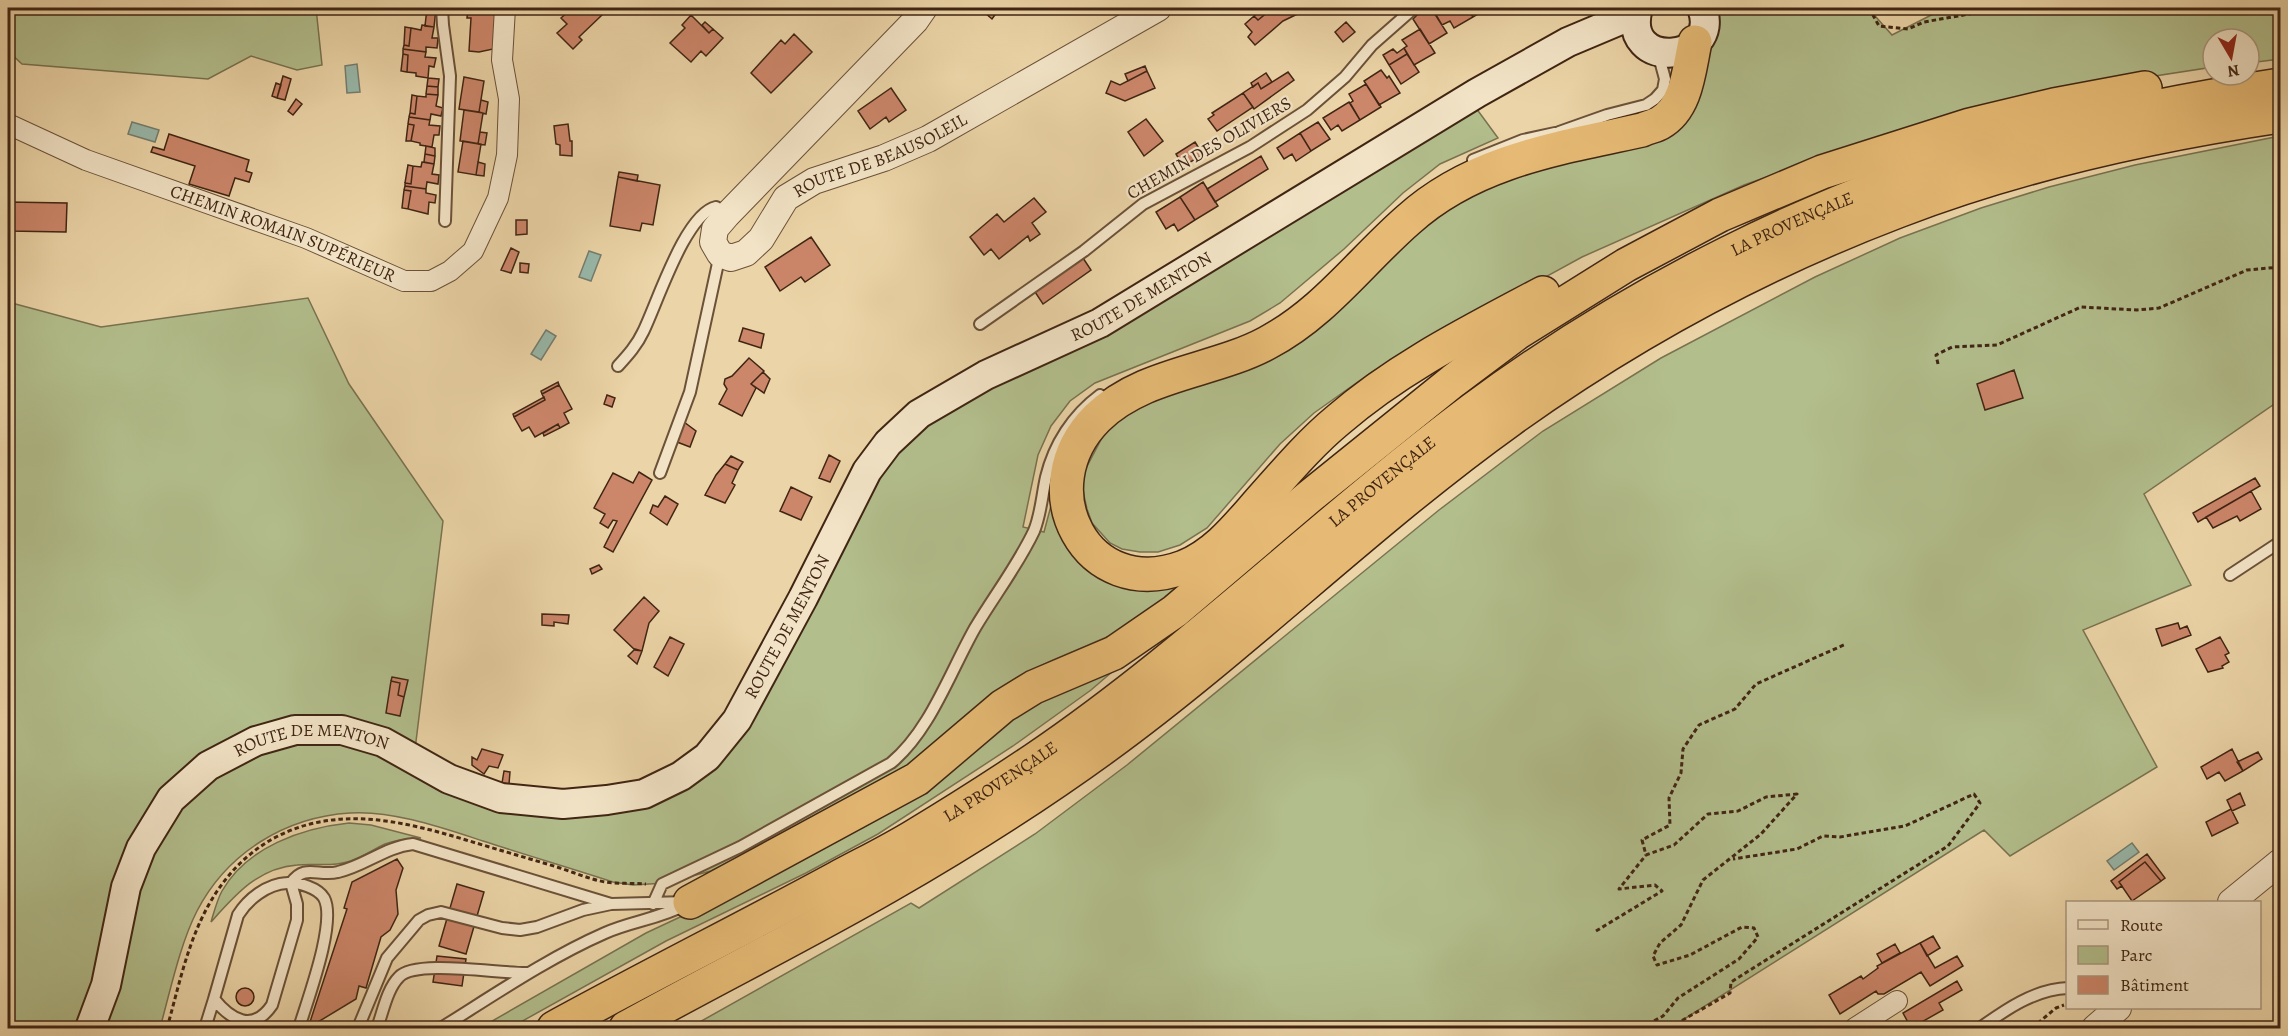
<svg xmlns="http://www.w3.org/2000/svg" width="2288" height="1036" font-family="Alegreya,serif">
	<rect width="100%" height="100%" fill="#ebd4a7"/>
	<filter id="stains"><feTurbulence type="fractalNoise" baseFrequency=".00333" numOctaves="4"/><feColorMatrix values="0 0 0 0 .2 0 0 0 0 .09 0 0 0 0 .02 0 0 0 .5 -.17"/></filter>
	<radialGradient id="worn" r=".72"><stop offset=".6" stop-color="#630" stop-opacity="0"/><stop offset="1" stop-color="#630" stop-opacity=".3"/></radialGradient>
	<path fill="#b2be8c" stroke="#797250" stroke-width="1.5" d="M8 8H316L322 65 297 70 251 56 208 79 22 64 8 51Z
		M1718 8H1868L1892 35 1945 8H2280V59L2249 63V39H2213V67L2103 84 1838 152 1744 185 1582 257 1372 372 1314 413 1280 444 1207 528 1180 545 1158 552H1140L1122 549 1110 543 1092 523 1087 509 1083 491V474L1104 434 1119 418 1420 227 1456 202 1497 181 1664 134Z
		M1476 108 1498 138 1440 164 1403 193 1344 249 1280 303 1250 321 1095 383 1070 401 1051 426 1038 455 1023 527 1044 532 1052 502 1144 588 1169 587 1191 582 1128 628 1051 661 1018 677 996 691 892 781 711 871 665 883 633 885 613 882C570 868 526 855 483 841 443 828 392 810 350 813 285 817 227 853 197 911 180 944 170 992 160 1028H8V302L101 327 308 298 349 384 443 521 412 774 510 813 554 818 592 816 690 779 868 489 896 452 941 409Z
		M2280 136V400L2144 494 2191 585 2083 630 2157 767 2010 856 1984 830 1670 1028H689L911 903 919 908 1035 834 1127 765 1439 510 1543 431 1661 358 1815 277 1900 238 1981 208 2049 187 2135 165Z
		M1126 660 1091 690 1013 746 878 834 806 873 666 941 510 1028H480L646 933 727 895 1007 718Z
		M349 823 371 825 421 838C409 839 397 839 385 844 372 850 361 858 347 862 331 867 314 863 297 865 258 868 235 895 211 922 214 912 217 900 222 891 247 847 302 828 349 823Z"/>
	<path fill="#98b8aa" stroke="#757d6e" stroke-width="1.5" d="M357 64 360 92 347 93 345 66Z
		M132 122 159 130 155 142 128 134Z
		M589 251 601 255 591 281 579 277Z
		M546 330 556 336 541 360 531 354Z
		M2132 843 2139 852 2114 870 2107 861Z"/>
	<path fill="#cc866a" stroke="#402513" stroke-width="1.5" d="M427 8H436L434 27 425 26Z
		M468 8H500L498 48 479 52 469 51 471 18H467Z
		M576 8 582 9 595 8 602 15 579 37 582 40 573 49 557 33 567 24 561 18 569 11 571 13Z
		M989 8H1000L992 19 985 13Z
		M1265 8H1273L1258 20 1254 16Z
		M1273 8 1275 11 1282 8H1310L1283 21 1255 45 1248 37 1252 32 1245 24 1254 16 1258 20Z
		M1424 8H1431L1447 33 1429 44 1413 19Z
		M1448 8H1467L1473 17 1454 28 1450 21 1442 25 1436 15Z
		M1467 8H1488L1473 17Z
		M691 15 709 33 713 29 723 38 706 56 701 51 691 62 670 43 685 28 682 25Z
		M705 22 713 29 709 33 702 25Z
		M1346 22 1355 32 1343 42 1335 32Z
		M422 25 434 27 432 38H438L437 48 426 47V52L403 49 404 45 409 46 411 28 421 30Z
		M405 27 411 28 409 46 404 45Z
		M1420 29 1435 53 1414 65 1404 48 1407 46 1402 40Z
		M794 34 812 52 771 93 751 73 781 40 785 44Z
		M1404 48 1407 54 1389 65 1383 55 1393 49 1397 53Z
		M403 49 426 52 425 57 436 58 434 67 429 66 428 78 416 76V73L407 72 408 55 403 54Z
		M403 54 408 55 407 72 401 71Z
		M1407 54 1419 72 1401 84 1389 65Z
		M1145 66 1147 71 1128 81 1125 74Z
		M1381 70 1387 78 1389 76 1400 93 1379 105 1364 81Z
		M1147 71 1155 88 1125 101 1106 93 1111 81 1120 85Z
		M1288 72 1294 80 1254 109 1243 93 1258 83 1261 89Z
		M1266 73 1272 82 1261 89 1258 83 1253 87 1251 83Z
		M283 76 291 79 285 100 277 98Z
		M464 77 484 81 479 112 459 109Z
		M428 78 439 79 438 87 427 86Z
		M276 83 281 85 277 98 272 96Z
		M1366 84 1381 107 1360 120 1350 103 1353 101 1349 94Z
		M427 86 438 87V95L426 94Z
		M891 88 906 110 889 122 886 117 870 129 858 111Z
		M1243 93 1253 107 1217 131 1208 119 1214 115 1212 113Z
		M426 94 438 95 436 106 443 108 441 116 431 114 430 120 409 117 410 113 415 114 417 96 426 97Z
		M412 95 417 96 415 114 410 113Z
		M296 99 302 104 293 115 288 111Z
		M481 100 488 102 486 114 479 112Z
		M1349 102 1360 120 1342 131 1338 125 1331 130 1323 118Z
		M464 110 483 113 478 144 460 141Z
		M409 117 430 120 429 125 440 126 439 135H434L432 147 420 145V143L411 141 414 125 408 124Z
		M1146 119 1163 141 1144 156 1128 132Z
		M1318 122 1330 139 1311 151 1300 133Z
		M408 124 414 125 411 141H406Z
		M568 124 570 141H572V156L560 155V145L556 144 554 126Z
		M480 132 487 133 485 145 478 144Z
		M1300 133 1311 151 1296 161 1292 154 1284 159 1277 148Z
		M169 134 249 160 246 171 252 173 249 182 235 178 229 196 189 184 195 166 151 152 153 147 164 150Z
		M463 141 481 144 476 175 458 172Z
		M1195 142 1203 155 1183 166 1176 154Z
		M426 146 435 148V156L425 154Z
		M425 154 435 156 434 164 424 162Z
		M1261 156 1268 169 1215 202 1207 189Z
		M422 162 434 164 432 174 439 175 438 184 427 182 426 189 405 186V183L411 184 413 166 421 167Z
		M478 162 485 164 484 176 476 175Z
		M408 165 413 166 411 184 405 183Z
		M619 172 638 175 637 181 618 177Z
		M618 177 660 185 653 225 642 223 640 231 610 226Z
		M1203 182 1218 206 1195 220 1180 197Z
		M405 186 426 189V193L436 195 435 203 429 202 428 214 408 209 411 191 404 190Z
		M404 190 411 191 408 209 402 208Z
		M1180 197 1195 220 1178 231 1174 224 1166 229 1156 212Z
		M1034 198 1046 212 1032 223 1040 234 1030 241 1028 236 999 259 991 249 984 255 970 237 997 214 1004 222Z
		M8 202 67 203 66 232 8 231Z
		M516 220H527V234L516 235Z
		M811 237 830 265 805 282 801 277 780 291 765 267Z
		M511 248 519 252 511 273 501 270Z
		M1083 258 1091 270 1043 304 1035 292Z
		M520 263 529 264 528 273 520 272Z
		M743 328 764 334 761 348 739 341Z
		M749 358 764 371 751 384 756 388 742 416 719 404 727 389 724 384 725 379 732 376Z
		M2014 370 2023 398 1985 410 1977 384Z
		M763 372 770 379 764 393 751 384Z
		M558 382 559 385 542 394 541 391Z
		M559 385 572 409 564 413 569 423 560 428 558 424 535 437 529 427 522 431 514 417 545 400 542 394Z
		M607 395 615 398 612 407 604 404Z
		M544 397 545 400 514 417 513 414Z
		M684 422 696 431 690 447 677 442Z
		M558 424 560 428 544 436 543 433Z
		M829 455 840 461 830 482 819 478Z
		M731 456 743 462 738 470 725 464Z
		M725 464 738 470 732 483 735 485 725 503 705 495 716 475Z
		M639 472 652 480 613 552 604 547 617 521 613 520 608 528 600 523 605 514 594 508 613 473 633 483Z
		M2255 478 2260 486 2198 522 2193 513Z
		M791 487 812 497 801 520 780 511Z
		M2251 491 2261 509 2240 521 2237 516 2213 528 2206 517Z
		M665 496 678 504 667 525 650 513 653 505 658 507Z
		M599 565 602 569 592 574 590 569Z
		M644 597 659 611 649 623 642 651 635 650 614 630Z
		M542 614 569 615 568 624 554 622V626L542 625Z
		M2178 623 2180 629 2187 626 2191 635 2162 646 2156 629Z
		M670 637 684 644 668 676 654 667Z
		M2220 637 2229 653 2225 655 2229 662 2222 666 2223 668 2208 672 2196 649Z
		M635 649 642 651 637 664 628 656Z
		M392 677 408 680 404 697 398 695 400 683 391 681Z
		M391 681 400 683 398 695 404 697 400 716 386 713Z
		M482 749 503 755 498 768 489 766 484 774 472 765V757L477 760Z
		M2232 749 2243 771 2225 781 2219 772 2207 779 2201 767Z
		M2258 752 2262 759 2243 771 2237 762Z
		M504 771 510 772 509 784 502 783Z
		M2240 793 2245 805 2232 811 2227 800Z
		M2231 809 2238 823 2212 836 2206 822Z
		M2147 854 2165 878 2161 881 2145 862 2119 882 2122 886 2117 889 2111 881Z
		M397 859 403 868 396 890 398 914 390 930 381 937 366 988 359 986 356 999 308 1028 347 909 344 908 352 882Z
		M2145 862 2161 881 2132 901 2119 882Z
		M457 884 484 892 466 954 439 946Z
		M1933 936 1940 948 1927 956 1920 943Z
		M1920 943 1935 968 1957 956 1963 966 1930 986 1921 972 1884 994H1878L1876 991 1840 1014 1829 995 1861 976 1863 979 1878 968 1877 966Z
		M1895 944 1900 953 1882 963 1877 954Z
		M437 956 466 959 462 986 433 982Z
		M1957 981 1962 990 1939 1003 1943 1010 1911 1028 1903 1013Z
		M236 997a9 9 0 1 1 18 0a9 9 0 1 1-18 0Z"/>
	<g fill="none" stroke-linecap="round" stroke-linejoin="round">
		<defs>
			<path id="service" d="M442 8 443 25 450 76 445 221
				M1559 132 1607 115 1646 105 1655 99 1663 90 1665 79 1658 53
				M1473 160 1523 140 1555 133
				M980 324 1084 251 1143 204 1250 147 1307 110 1345 77 1372 45 1414 8
				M618 366C628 355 637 345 643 332 657 304 685 214 716 207L727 214
				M660 473 690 392 720 254
				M2230 575 2280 542
				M653 904 662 884 740 847 891 763C930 731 950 672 975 628 994 596 1018 565 1034 531 1041 514 1042 495 1046 477 1054 444 1073 415 1100 395
				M205 1028 214 999
				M299 1028C307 1001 337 922 324 898 318 888 299 882 287 883 267 884 248 899 238 915L214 999C231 1020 253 1033 272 1005L297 920V904L291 883C305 863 318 877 338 872 365 866 385 847 413 844L611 904 687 902
				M358 1028 387 958 419 920 428 915 441 912 502 928 520 930 537 927 583 910 611 904
				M377 1028C383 1012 387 989 399 977 416 959 500 974 528 973
				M441 1028C494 995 548 958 605 933 632 921 659 919 687 904
				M1980 1028C2005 1010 2035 989 2068 988"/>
			<g id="minor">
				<path id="s1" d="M8 124 86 160 306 238 404 281H431L450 271 473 251 498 198 507 155 509 99 502 60 505 8"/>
				<path d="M1855 1028 1897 1001"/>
			</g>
			<g id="tertiary">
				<path id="s2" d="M924 8 915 21 727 215 715 229 713 242 720 254 731 258 746 253 761 239 786 198 814 181 884 158 928 139 1158 8"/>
				<path d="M2231 902 2280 862"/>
				<path d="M2095 1028 2118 1008"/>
			</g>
			<g id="secondary">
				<path d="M1638 8C1620 72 1723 63 1702 8"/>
				<path id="s3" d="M90 1028 106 985 126 887 141 848 171 799 208 766 256 741 295 730H342L383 742 449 779 501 798 563 804 607 800 644 794 681 776 707 757 737 720 803 598 867 471 888 443 919 414 986 375 1100 323 1477 93 1568 42 1625 18 1637 9"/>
			</g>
			<g id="motorway">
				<path d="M1543 293C1472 331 1399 367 1338 420 1309 444 1284 474 1259 502 1237 527 1216 554 1184 567 1086 604 1027 488 1097 418 1143 373 1213 372 1267 343 1324 313 1360 262 1408 220 1473 161 1559 148 1642 130 1648 127 1655 126 1660 123 1687 108 1689 69 1695 42"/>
				<path d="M690 902 917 779 1003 706 1034 687 1114 653 1175 611 1309 497 1453 381 1517 333 1626 265 1720 215 1822 172 1970 125 2054 105 2145 88"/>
				<path id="s4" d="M554 1028C647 977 743 929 837 878 863 864 890 851 916 835 956 811 995 786 1034 760 1189 655 1322 522 1472 410 1631 292 1816 199 2007 143 2096 117 2188 99 2280 85"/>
				<path d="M626 1028C712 980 801 936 888 886 963 843 1036 797 1106 746 1246 644 1369 521 1510 420 1630 334 1761 263 1898 211 2020 164 2152 135 2280 116"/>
			</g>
		</defs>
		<use href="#service" stroke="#6b5138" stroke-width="14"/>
		<use href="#minor" stroke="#6b5138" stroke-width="22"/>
		<use href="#tertiary" stroke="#6b5138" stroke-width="28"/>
		<use href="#secondary" stroke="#402513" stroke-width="32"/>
		<use href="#motorway" stroke="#402513" stroke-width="36"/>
		<path stroke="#402513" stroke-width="3" stroke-dasharray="4.5 3" stroke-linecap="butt" d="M1869 8 1879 26 1908 29 1924 22 2003 8
			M2240 8 2280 15
			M1938 364 1936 355 1952 347 1997 345 2081 307 2137 310 2159 308 2247 270 2280 267
			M1596 931 1662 891 1655 885 1619 889 1646 855
			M167 1028C177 993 185 954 201 920 217 885 242 855 276 837 338 805 403 821 466 840 496 849 527 858 557 867 573 872 589 879 605 882 618 884 633 883 646 884
			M1641 1028 1663 1016 1678 998 1739 959 1758 937 1754 928 1742 927 1690 955 1657 965 1653 956 1660 943 1681 925 1703 880 1761 834 1797 794 1766 797 1738 811 1708 814 1674 845 1646 855 1642 840 1670 825 1669 798 1681 773 1683 749 1699 725 1735 709 1756 684 1846 644
			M1669 1028 1730 993 1731 982 1948 846 1980 803 1974 794 1905 826 1840 837 1823 836 1797 849 1733 859
			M1782 1028 1795 1027 1793 1028
			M2032 1028 2056 1008 2064 1005"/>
		<use href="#service" stroke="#f2e3c6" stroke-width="10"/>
		<use href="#minor" stroke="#f2e3c6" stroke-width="20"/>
		<use href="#tertiary" stroke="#f2e3c6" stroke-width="26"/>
		<use href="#secondary" stroke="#f2e3c6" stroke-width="28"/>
		<use href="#motorway" stroke="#e6ba74" stroke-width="33"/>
	</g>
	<g text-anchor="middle" stroke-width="4.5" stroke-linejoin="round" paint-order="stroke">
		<g font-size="18" fill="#402513" stroke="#f2e3c6">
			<text transform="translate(1209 148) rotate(-30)" y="6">CHEMIN DES OLIVIERS</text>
			<text dy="6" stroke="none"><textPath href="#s2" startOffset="531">ROUTE DE BEAUSOLEIL</textPath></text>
			<text dy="6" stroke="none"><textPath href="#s4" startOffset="1482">LA PROVENÇALE</textPath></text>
			<text dy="6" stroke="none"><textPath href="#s1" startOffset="296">CHEMIN ROMAIN SUPÉRIEUR</textPath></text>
			<text dy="6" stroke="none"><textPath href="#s3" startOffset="1485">ROUTE DE MENTON</textPath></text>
			<text dy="6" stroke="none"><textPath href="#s4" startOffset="996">LA PROVENÇALE</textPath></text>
			<text dy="6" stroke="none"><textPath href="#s3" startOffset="981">ROUTE DE MENTON</textPath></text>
			<text dy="6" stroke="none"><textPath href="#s3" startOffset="405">ROUTE DE MENTON</textPath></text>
			<text dy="6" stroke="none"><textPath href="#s4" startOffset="510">LA PROVENÇALE</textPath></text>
		</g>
	</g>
	<rect width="2288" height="1036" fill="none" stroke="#ebd4a7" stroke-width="30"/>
	<rect x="9" y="9" width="2270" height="1018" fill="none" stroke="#402513" stroke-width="3"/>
	<rect x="15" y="15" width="2258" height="1006" fill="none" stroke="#402513" stroke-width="1.5"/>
	<rect x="2066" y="901" width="195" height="108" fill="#f2e3c6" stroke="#ab977e" stroke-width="1.5"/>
	<rect x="2078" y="920" width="30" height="9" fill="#f2e3c6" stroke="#ab977e" stroke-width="1.5"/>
	<text x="2120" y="931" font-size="18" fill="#402513">Route</text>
	<rect x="2078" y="946" width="30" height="18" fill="#b2be8c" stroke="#ab977e" stroke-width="1.5"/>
	<text x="2120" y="961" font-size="18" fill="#402513">Parc</text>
	<rect x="2078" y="976" width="30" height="18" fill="#cc866a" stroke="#ab977e" stroke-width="1.5"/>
	<text x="2120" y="991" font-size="18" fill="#402513">Bâtiment</text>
	<g transform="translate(2231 57) rotate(170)"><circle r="28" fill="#f2e3c6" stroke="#ab977e" stroke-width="1.5"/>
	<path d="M0-4.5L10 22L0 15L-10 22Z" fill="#8f2418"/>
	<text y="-9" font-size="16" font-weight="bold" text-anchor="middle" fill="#402513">N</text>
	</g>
	<rect width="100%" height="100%" filter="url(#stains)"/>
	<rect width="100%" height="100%" fill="url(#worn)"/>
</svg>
